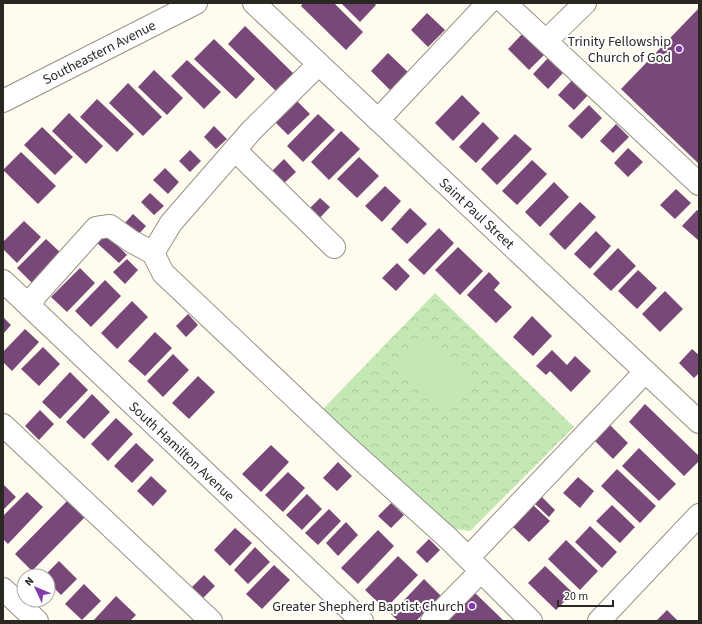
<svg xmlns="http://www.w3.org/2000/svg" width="702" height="624" font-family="'Source Sans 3',sans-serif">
	<defs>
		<pattern id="park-crowns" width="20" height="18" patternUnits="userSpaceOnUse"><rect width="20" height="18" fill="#c4e8b4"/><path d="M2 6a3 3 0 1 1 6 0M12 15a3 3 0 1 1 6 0" fill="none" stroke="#a8c79a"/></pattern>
	</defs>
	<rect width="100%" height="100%" fill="#fffbee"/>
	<path fill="url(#park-crowns)" d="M435 293 574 427 470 531 445 528 322 410Z"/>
	<path fill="#c4e8b4" d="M424 335 476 383 448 414 395 365Z"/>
	<path fill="#784878" d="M303 3H334L363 32 346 50 301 6Z
		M341 3H374L376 5 360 22Z
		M699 8V164L621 89Z
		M427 13 445 30 428 47 411 30Z
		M245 26 295 75 278 93 228 44Z
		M524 32 546 53 529 70 508 49Z
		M214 39 255 79 236 99 194 59Z
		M388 53 412 76 394 94 371 71Z
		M548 58 563 73 548 89 533 74Z
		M187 60 221 92 204 109 171 76Z
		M154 70 183 98 167 115 138 87Z
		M574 78 590 93 574 110 558 95Z
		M128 83 162 117 143 136 109 103Z
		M462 95 480 113 453 141 435 123Z
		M292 96 310 114 288 135 271 118Z
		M97 99 134 134 117 152 80 117Z
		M589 105 602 118 582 139 568 126Z
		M69 113 103 146 86 164 52 131Z
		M318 114 335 130 303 162 287 146Z
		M483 122 499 138 476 163 459 147Z
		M616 124 629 137 613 153 600 141Z
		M214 126 227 139 216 149 204 137Z
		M42 127 73 157 55 175 24 145Z
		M341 131 360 149 329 180 311 162Z
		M515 134 532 149 497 185 481 169Z
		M628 148 643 162 628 177 614 163Z
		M190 150 201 161 190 172 179 161Z
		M21 152 56 186 38 204 3 170Z
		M359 157 379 176 357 198 337 179Z
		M284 159 296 172 282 185 270 173Z
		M532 160 547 174 517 205 502 191Z
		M165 168 179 182 168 194 153 180Z
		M554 182 569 197 540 227 525 212Z
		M385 186 401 201 382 222 365 206Z
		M676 189 691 203 675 219 660 205Z
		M150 193 164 206 154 215 141 202Z
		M320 198 330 207 317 221 307 211Z
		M580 202 596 217 565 250 549 234Z
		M410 208 427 224 407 244 391 229Z
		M697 210 699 212V239L698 240 682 226Z
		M133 214 146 226 137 236 124 224Z
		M24 221 41 237 17 263 3 249V242Z
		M439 228 454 243 424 275 408 260Z
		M596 231 611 246 590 269 574 254Z
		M106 234 127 255 119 263 97 243Z
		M46 239 63 255 34 285 17 268Z
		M458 247 483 271 460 295 435 270Z
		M618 248 636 266 611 291 593 274Z
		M127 259 138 270 125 284 113 272Z
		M397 263 410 276 396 291 382 278Z
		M80 268 95 283 67 312 51 297Z
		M638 270 657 288 637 309 618 291Z
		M489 272 500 283 494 290 512 307 496 323 467 295Z
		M105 280 121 296 91 327 75 311Z
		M665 291 683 309 660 332 642 314Z
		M132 301 148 317 117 349 101 333Z
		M188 314 198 325 186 337 176 326Z
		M532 316 552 336 533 356 513 337Z
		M3 317 11 325 3 334Z
		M25 329 39 342 12 371 3 362V352Z
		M155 332 172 348 145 376 128 361Z
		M43 347 60 364 39 386 21 369Z
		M692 349 699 355V373L694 378 679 363Z
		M552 350 567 365 575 356 591 371 571 392 550 371 546 375 536 366Z
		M173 354 189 370 163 397 147 381Z
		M70 372 88 390 60 419 42 402Z
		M198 376 215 392 189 419 172 403Z
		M92 394 110 412 84 439 66 422Z
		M645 404 699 456V461L684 476 629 422Z
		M40 410 54 424 39 440 25 426Z
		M116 418 133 434 108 461 91 444Z
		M608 423 628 443 613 459 593 439Z
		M136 443 154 460 132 483 114 466Z
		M271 445 289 462 261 492 242 474Z
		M639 448 676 484 659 501 622 466Z
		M338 462 352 476 337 491 323 478Z
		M617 469 656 506 640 523 601 486Z
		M288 472 305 488 283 512 265 495Z
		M151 476 167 491 153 506 137 491Z
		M578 477 594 491 580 508 563 493Z
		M3 484 16 497 3 510Z
		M27 492 43 507 8 544 3 539V516Z
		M307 494 322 509 302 530 286 515Z
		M541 496 555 510 549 517 534 503Z
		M68 500 85 517 32 571 15 554Z
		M391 503 404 515 391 528 378 516Z
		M532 504 550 521 529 542 512 526Z
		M612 505 635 527 620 543 596 521Z
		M329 509 341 521 318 545 305 533Z
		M346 522 358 535 338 556 326 543Z
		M590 526 617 552 602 568 575 542Z
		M235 528 252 543 230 566 214 550Z
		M378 530 394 546 358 584 341 568Z
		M429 539 440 550 427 563 416 552Z
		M566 540 598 571 580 590 548 559Z
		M255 547 270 562 248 584 234 570Z
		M398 556 418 575 385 609 365 590Z
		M59 561 77 579 61 595 48 582V576H44Z
		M274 565 290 580 262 609 246 594Z
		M545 566 573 593 556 610 528 583Z
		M204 575 215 586 202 599 191 588Z
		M424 579 441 596 416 621H398L391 614Z
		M84 584 101 601 82 620 65 604Z
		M473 591 504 621H440Z
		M116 596 136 615 130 621H93Z
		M667 610 678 621H656Z"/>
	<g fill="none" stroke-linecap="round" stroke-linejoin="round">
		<defs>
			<path id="minor" d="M254 3 699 422
				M505 3 699 184
				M546 41 585 3
				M319 64 252 130 171 223 153 253 163 273 346 446 449 539 531 621
				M378 120 488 3
				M235 150 334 247
				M3 281 362 621
				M30 307 35 296 96 228 110 226 131 241 153 253
				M3 425 211 621
				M468 558 645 372
				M3 589 37 621
				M432 621 481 571"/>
			<path id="major" d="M3 101 196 3
				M599 621 699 515"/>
		</defs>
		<use href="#minor" stroke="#969287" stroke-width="24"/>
		<use href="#major" stroke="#969287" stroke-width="24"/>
		<use href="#minor" stroke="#fff" stroke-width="22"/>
		<use href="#major" stroke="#fff" stroke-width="22"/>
	</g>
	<g fill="#823aad" stroke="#fff" stroke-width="1.5">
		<circle cx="679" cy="49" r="4"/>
		<circle cx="472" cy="606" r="4"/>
	</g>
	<g text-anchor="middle" stroke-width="4" stroke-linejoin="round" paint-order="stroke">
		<g font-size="14" fill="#292823" stroke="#fff" text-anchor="end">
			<text x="671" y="46">Trinity Fellowship<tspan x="671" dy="16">Church of God</tspan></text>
			<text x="464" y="611">Greater Shepherd Baptist Church</text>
		</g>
		<g font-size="14" fill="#292823" stroke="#fff">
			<text transform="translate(99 52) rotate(-27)" y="5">Southeastern Avenue</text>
			<text transform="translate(477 213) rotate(43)" y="5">Saint Paul Street</text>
			<text transform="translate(182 451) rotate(43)" y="5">South Hamilton Avenue</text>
		</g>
	</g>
	<rect width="702" height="624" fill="none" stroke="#292823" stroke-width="8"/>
	<g transform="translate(36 588) rotate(314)"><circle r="19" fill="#ffffff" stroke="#a9a9a7"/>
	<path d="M0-3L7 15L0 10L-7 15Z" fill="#823aad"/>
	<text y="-6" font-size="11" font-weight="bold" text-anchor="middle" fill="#292823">N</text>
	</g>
	<path d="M558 600v6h55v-6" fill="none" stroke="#292823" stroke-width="2"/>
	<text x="564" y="600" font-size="12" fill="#292823" stroke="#ffffff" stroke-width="3" paint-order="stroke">20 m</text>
</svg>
